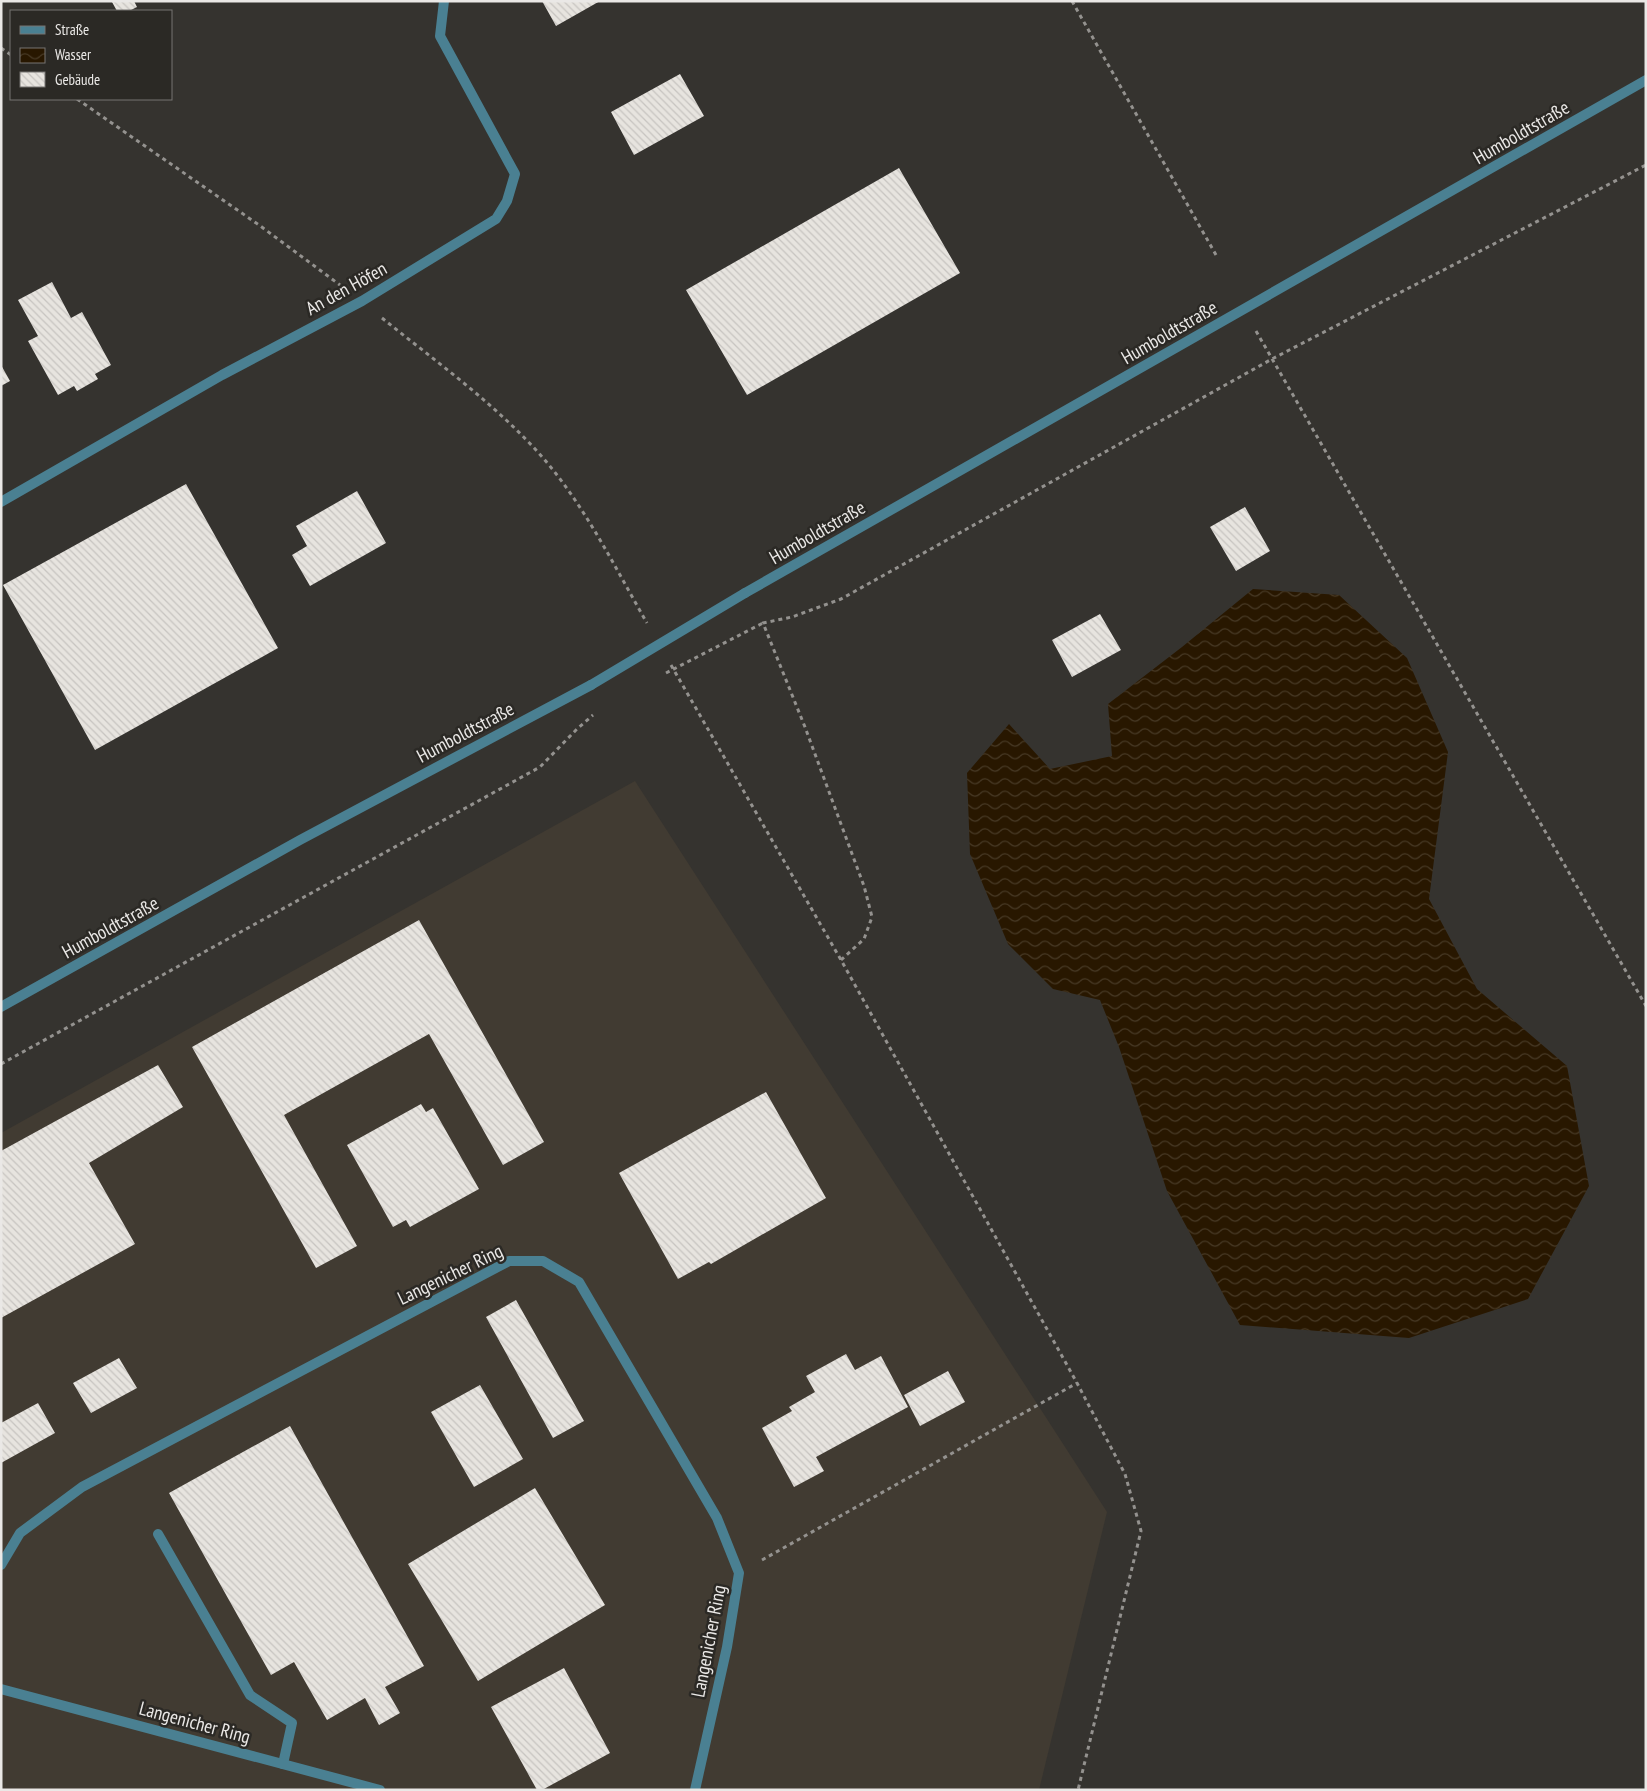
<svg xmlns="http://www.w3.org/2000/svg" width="1647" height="1791" font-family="'PT Sans Narrow',sans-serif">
	<defs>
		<pattern id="water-waves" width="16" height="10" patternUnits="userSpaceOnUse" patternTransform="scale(1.25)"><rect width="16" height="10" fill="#281700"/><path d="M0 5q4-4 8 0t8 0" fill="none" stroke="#473925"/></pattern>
		<pattern id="building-back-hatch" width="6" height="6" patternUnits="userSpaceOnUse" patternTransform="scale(1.25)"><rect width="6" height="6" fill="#e7e4df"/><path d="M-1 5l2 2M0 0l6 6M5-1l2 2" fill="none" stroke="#c7c4c0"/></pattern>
	</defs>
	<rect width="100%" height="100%" fill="#35332f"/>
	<path fill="#413b32" d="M635 781 1107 1512 1039 1790H1V1133Z"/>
	<path fill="url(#water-waves)" d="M1253 589 1339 595 1407 658 1448 752 1429 899 1477 989 1567 1066 1589 1186 1528 1299 1409 1338 1240 1325 1167 1191 1119 1047 1100 1000 1053 989 1008 944 970 854 967 773 1009 724 1050 769 1112 756 1108 704 1182 647Z"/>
	<path fill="url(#building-back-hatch)" d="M114 1H134L137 7 129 11H117L112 2Z
		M542 1H600L556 26Z
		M680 74 704 116 634 155 611 112Z
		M899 168 960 273 747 395 686 290Z
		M52 282 71 318 82 312 111 365 95 374 98 379 77 391 74 386 58 395 28 341 38 336 18 300Z
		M1 365 10 381 1 386Z
		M186 484 278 648 95 750 3 585Z
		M357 491 386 543 310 586 292 555 307 546 296 526Z
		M1245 507 1270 551 1236 571 1210 527Z
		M1100 614 1121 650 1072 677 1052 640Z
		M419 920 544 1142 503 1165 429 1034 284 1115 357 1246 316 1268 192 1047Z
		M158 1065 183 1107 89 1163 135 1244 1 1318V1151Z
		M766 1092 826 1198 711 1264 709 1262 678 1279 619 1173Z
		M421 1104 426 1112 433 1108 479 1189 410 1227 406 1220 393 1227 347 1145Z
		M516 1300 584 1421 553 1438 486 1317Z
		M846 1354 855 1370 881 1356 908 1407 816 1457 824 1471 794 1487 762 1428 792 1411 789 1407 815 1392 806 1376Z
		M119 1358 137 1388 91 1413 73 1383Z
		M948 1371 965 1402 920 1426 904 1395Z
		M480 1385 523 1459 474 1487 431 1412Z
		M38 1403 55 1433 1 1463V1423Z
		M290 1426 424 1666 385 1687 400 1713 379 1725 365 1698 327 1720 294 1662 271 1675 169 1493Z
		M535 1488 605 1605 478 1681 408 1564Z
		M564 1668 610 1753 542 1790H537L491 1707Z"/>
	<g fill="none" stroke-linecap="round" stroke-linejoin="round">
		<path stroke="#94928f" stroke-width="3" stroke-dasharray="4 4" stroke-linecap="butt" d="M1072 1 1216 255
			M1 48 11 55
			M77 99 259 225 340 285
			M382 318C434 360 490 400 536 450 582 500 613 564 647 623
			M1256 331 1646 1006
			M671 665 841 960 1077 1383 1125 1474 1141 1531 1078 1790
			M841 960 864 939 872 917 864 886 805 727 763 623 792 617 841 599 1272 359 1646 165
			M1 1064 540 767 577 729 593 715
			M762 1560 1077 1383"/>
		<path stroke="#4a8092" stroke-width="10" d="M158 1534 250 1695 292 1723 283 1764"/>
		<path stroke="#4a8092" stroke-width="10" d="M1 502 222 375 362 301 496 219 507 201 515 174 440 36 444 1
			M1 1565 20 1533 82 1487 509 1261H543L579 1282 717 1518 739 1573 727 1647 695 1790
			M1 1689 380 1790"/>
		<path stroke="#4a8092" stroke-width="10" d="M745 593 1646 80
			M1 1007 300 840 591 685"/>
		<path stroke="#94928f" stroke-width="3" stroke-dasharray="4 4" stroke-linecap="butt" d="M666 673 763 623"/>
		<path stroke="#4a8092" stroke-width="10" d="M591 685 745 593"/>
	</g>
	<g text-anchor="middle" stroke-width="5" stroke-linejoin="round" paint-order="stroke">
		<g font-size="19" fill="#eae8e6" stroke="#2b2925">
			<text transform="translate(1521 132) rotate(-30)" y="7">Humboldtstraße</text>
			<text transform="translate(346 288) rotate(-29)" y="7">An den Höfen</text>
			<text transform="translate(1169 332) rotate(-30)" y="7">Humboldtstraße</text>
			<text transform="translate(817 532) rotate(-30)" y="7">Humboldtstraße</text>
			<text transform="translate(465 732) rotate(-28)" y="7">Humboldtstraße</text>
			<text transform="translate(110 927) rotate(-29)" y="7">Humboldtstraße</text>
			<text transform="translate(450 1274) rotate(-26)" y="7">Langenicher Ring</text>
			<text transform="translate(708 1641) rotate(-79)" y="7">Langenicher Ring</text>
			<text transform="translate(195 1722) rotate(15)" y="7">Langenicher Ring</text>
		</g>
	</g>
	<rect width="1647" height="1791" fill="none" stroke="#eae8e6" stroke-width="5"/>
	<rect x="10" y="10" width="162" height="90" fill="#2b2925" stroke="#777572"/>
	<rect x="20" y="26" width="25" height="8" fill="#4a8092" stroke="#777572"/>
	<text x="55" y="35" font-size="15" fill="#eae8e6">Straße</text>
	<rect x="20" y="48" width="25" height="15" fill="url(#water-waves)" stroke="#777572"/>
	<text x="55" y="60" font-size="15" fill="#eae8e6">Wasser</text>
	<rect x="20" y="72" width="25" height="15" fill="url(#building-back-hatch)" stroke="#777572"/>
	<text x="55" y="85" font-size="15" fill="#eae8e6">Gebäude</text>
</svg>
